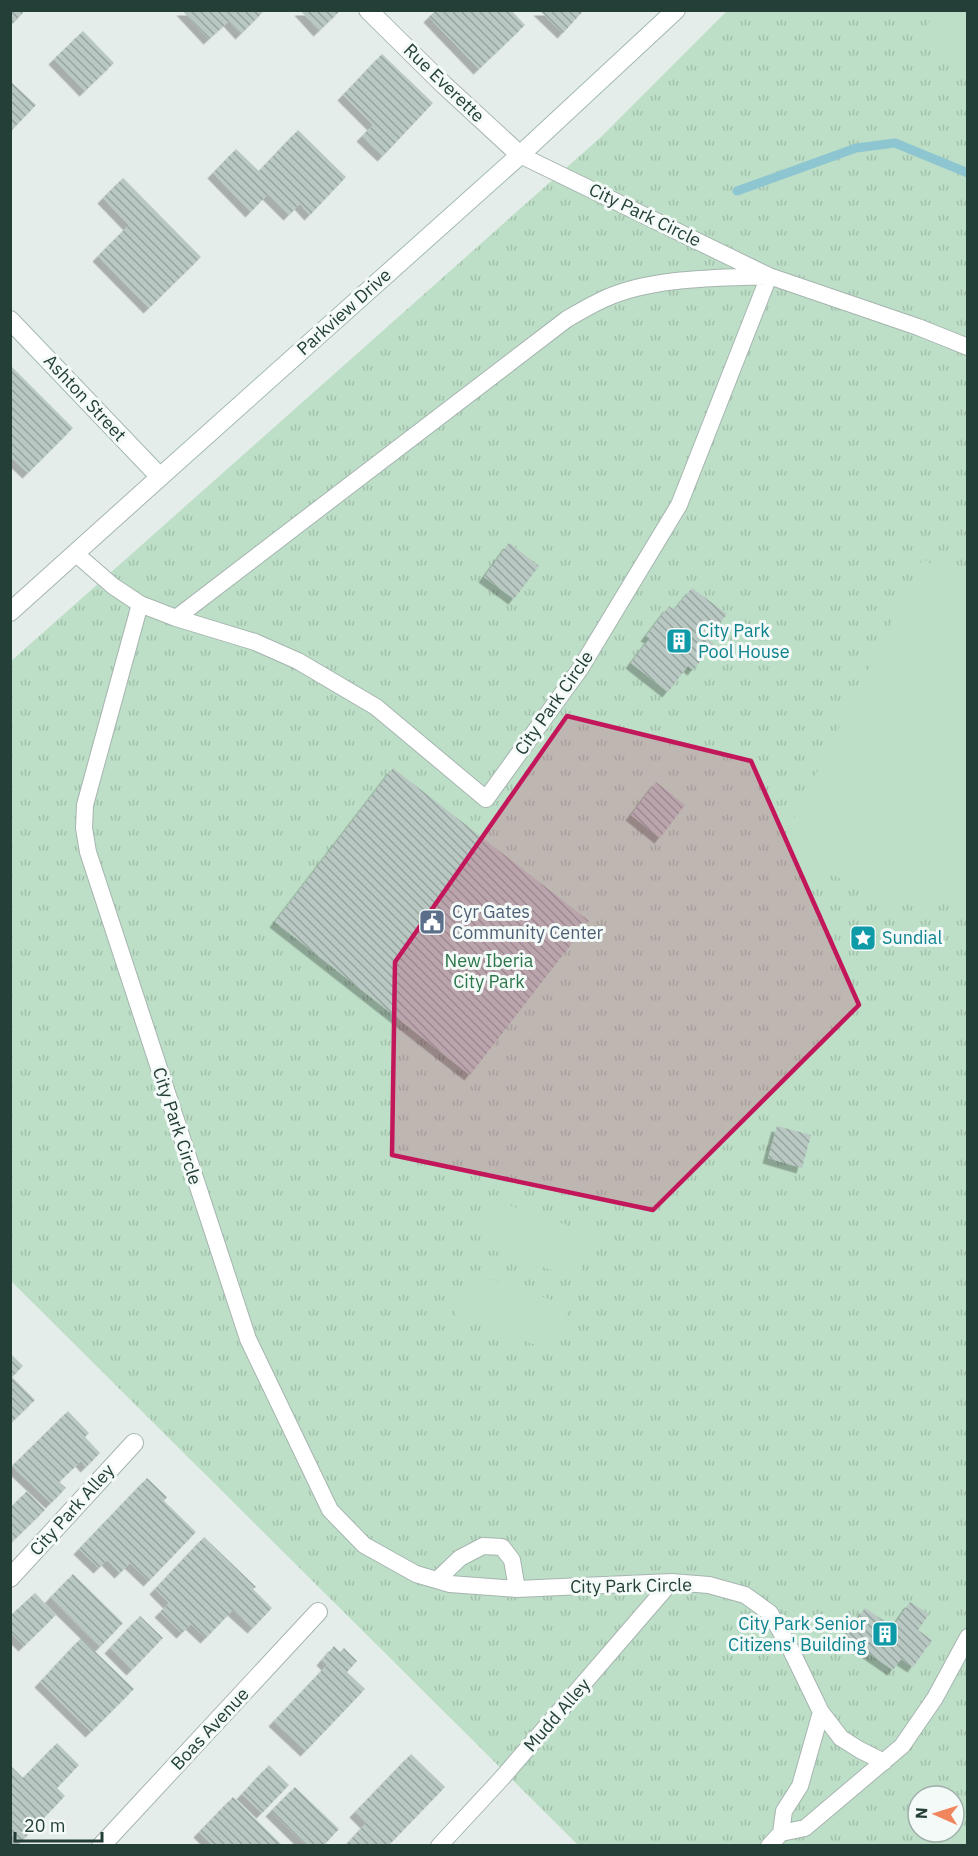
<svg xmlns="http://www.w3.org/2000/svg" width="978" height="1856" font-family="'IBM Plex Sans',sans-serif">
	<defs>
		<pattern id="grass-tufts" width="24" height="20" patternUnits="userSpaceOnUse" patternTransform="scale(1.5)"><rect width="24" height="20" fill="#bddec7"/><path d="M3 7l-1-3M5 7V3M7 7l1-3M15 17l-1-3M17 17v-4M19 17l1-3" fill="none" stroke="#a2c0ac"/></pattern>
		<pattern id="building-back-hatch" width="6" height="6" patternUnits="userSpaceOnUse" patternTransform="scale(1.5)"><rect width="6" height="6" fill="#b9c8c2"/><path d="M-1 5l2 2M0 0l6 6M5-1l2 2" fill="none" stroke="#96a49f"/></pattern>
		<filter id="shadow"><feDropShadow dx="-5.5" dy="5.5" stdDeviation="0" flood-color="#0004"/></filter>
	</defs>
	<rect width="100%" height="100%" fill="#e4ede9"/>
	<path fill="url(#grass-tufts)" fill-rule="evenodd" d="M727 11H967V1845H578L11 1281 10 662 601 137ZM918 1796H954V1832H918Z"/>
	<path fill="#bddec7" d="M938 11H967V76L922 32Z
		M923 559 967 587V904L887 901 779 849Z
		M494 1200 593 1234 578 1279 478 1245Z
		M470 1272 569 1306 554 1351 454 1317Z"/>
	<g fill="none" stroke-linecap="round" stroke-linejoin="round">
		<path stroke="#8dc6d1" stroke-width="9" d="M737 191 856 148 895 143 968 173"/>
	</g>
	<path fill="url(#building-back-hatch)" filter="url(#shadow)" d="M10 10H21L23 13 10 26Z
		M182 10H265L241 34 229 21 209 39Z
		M300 10H341L319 31Z
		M436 10H511L525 25 479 69 429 17Z
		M539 10H584L563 33Z
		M83 31 114 63 85 91 54 59Z
		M382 54 433 103 383 156 362 136 373 125 343 95Z
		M10 81 36 105 10 132Z
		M298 130 346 177 310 215 300 204 289 215 268 194 251 212 213 173 236 149 259 171Z
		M123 178 201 257 149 308 98 256 129 225 103 198Z
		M10 365 73 428 28 473 10 456Z
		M509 543 539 566 514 599 484 577Z
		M692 588 727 614 708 639 714 644 693 670 688 666 668 692 631 663 650 638 646 636 669 606 674 610Z
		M393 768 589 921 470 1075 275 922Z
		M656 782 685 805 660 838 631 815Z
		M777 1126 811 1135 802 1168 768 1158Z
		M10 1353 23 1366 12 1377 35 1400 10 1424Z
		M68 1411 89 1433 85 1437 100 1453 86 1467 81 1461 59 1482 66 1488 51 1503 12 1466Z
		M147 1478 167 1497 164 1501 196 1532 149 1581 130 1563 120 1573 107 1560 99 1568 79 1549Z
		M27 1491 45 1510 10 1544V1504L12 1506Z
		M204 1537 256 1587 253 1589 272 1608 253 1628 233 1610 206 1638 191 1624 182 1633 160 1612 169 1603 155 1589Z
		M73 1574 123 1623 100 1647 50 1598Z
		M35 1593 56 1615 24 1646 10 1632V1616Z
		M910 1602 929 1614 918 1630 932 1640 913 1667 901 1659 893 1670 845 1637 865 1608 893 1627Z
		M140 1616 163 1638 132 1670 110 1648Z
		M81 1638 134 1689 91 1732 40 1682Z
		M334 1646 340 1652 344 1648 357 1661 347 1672 365 1689 306 1751 274 1721 327 1665 322 1660Z
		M57 1743 79 1765 57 1788 65 1796 20 1843 10 1833V1765L23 1778Z
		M411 1754 445 1787 389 1845 345 1846 366 1823 355 1812Z
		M269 1765 289 1785 262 1813 242 1794Z
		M295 1787 339 1829 323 1846H307L271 1811Z
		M233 1797 283 1846H213L199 1832Z"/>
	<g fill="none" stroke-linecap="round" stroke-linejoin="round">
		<defs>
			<path id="service" d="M520 155 769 276 918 327 968 347
				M75 553 113 586 140 604 176 618 255 642 298 661 376 707 486 799 580 669 679 505 769 276
				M140 604 85 805 84 828 88 852 248 1339 330 1510 364 1545 416 1574 450 1584 517 1589 671 1582 709 1585 745 1595 770 1613 790 1648 821 1712 841 1738 860 1750 884 1762
				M176 618 567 319C579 312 591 305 604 299 651 277 718 278 769 276
				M437 1580 460 1558 483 1546 502 1547 512 1560 517 1589
				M781 1833 784 1811 800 1786 821 1712
				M439 1846 502 1778 671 1582
				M769 1846 781 1833 805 1828 902 1746 935 1698 968 1637"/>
			<path id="minor" d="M368 10 444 85 520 155
				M10 612 160 477
				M10 1578 134 1443
				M101 1846 318 1612"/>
			<path id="secondary" d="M10 320 160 477 520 155 676 10"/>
		</defs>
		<use href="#service" stroke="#a6b5b0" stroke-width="18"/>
		<use href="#minor" stroke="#a6b5b0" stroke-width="20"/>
		<use href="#secondary" stroke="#a2b9b1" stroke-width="20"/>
		<use href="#service" stroke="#fff" stroke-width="16"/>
		<use href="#minor" stroke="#fff" stroke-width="18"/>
		<use href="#secondary" stroke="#fff" stroke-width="18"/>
	</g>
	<path fill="#c2185b" fill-opacity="0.2" stroke="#c2185b" stroke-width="4.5" stroke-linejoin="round" d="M567 716 751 761 859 1005 653 1210 392 1155 395 962Z"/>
	<defs>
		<symbol id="building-square" viewBox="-11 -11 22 22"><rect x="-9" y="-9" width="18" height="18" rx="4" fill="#0f9aa8" stroke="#f4faf7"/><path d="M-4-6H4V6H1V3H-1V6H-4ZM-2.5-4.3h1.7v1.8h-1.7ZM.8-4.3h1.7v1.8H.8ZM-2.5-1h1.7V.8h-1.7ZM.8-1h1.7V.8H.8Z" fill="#fff"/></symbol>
		<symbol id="civic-square" viewBox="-11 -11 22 22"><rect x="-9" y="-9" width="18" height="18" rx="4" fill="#5c6f8a" stroke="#f4faf7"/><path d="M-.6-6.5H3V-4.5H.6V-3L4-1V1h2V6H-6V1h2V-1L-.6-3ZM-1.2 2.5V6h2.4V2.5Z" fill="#fff"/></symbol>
		<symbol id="sight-square" viewBox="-11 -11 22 22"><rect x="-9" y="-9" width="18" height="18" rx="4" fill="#0f9aa8" stroke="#f4faf7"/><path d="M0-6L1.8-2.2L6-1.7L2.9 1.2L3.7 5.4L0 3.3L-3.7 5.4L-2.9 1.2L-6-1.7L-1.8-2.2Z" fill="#fff"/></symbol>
	</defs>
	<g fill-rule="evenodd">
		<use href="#building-square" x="664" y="626" width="30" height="30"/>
		<use href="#civic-square" x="417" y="907" width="30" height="30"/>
		<use href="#sight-square" x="848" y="923" width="30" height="30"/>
		<use href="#building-square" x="870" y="1619" width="30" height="30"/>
	</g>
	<g text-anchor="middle" stroke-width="6" stroke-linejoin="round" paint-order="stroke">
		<g font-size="18" fill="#233f38" stroke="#f4faf7">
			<text transform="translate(444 83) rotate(44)" y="6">Rue Everette</text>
			<text transform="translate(645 215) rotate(26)" y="6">City Park Circle</text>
			<text transform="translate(344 312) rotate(-42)" y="6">Parkview Drive</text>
			<text transform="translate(85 398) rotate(47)" y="6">Ashton Street</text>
			<text transform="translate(554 703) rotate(-55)" y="6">City Park Circle</text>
			<text transform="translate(177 1126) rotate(72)" y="6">City Park Circle</text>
			<text transform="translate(72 1510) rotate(-48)" y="6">City Park Alley</text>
			<text transform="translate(631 1586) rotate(-1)" y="6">City Park Circle</text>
			<text transform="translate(557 1715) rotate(-49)" y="6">Mudd Alley</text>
			<text transform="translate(210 1729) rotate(-47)" y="6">Boas Avenue</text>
		</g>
		<g font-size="18" fill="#0d838f" stroke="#f4faf7" text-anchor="start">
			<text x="698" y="637">City Park<tspan x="698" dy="21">Pool House</tspan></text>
			<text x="882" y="944">Sundial</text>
			<text x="866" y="1630" text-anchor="end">City Park Senior<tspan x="866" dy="21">Citizens' Building</tspan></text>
		</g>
		<g font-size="18" fill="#4e5e75" stroke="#f4faf7" text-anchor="start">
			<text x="452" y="918">Cyr Gates<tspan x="452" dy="21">Community Center</tspan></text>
		</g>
		<g font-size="18" fill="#2d764b" stroke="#f4faf7">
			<text x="489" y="967">New Iberia<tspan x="489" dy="21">City Park</tspan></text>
		</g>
	</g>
	<rect width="978" height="1856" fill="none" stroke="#233f38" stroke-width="24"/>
	<g transform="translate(936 1814) rotate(273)"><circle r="28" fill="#f4faf7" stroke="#a0afab" stroke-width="1.5"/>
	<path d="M0-4.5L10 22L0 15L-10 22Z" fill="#f1855e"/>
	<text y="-9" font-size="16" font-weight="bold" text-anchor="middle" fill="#233f38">N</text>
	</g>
	<path d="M15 1832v9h87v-9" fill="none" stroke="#233f38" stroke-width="3"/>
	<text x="24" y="1832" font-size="18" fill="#233f38" stroke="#f4faf7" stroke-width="4.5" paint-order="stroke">20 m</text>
</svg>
